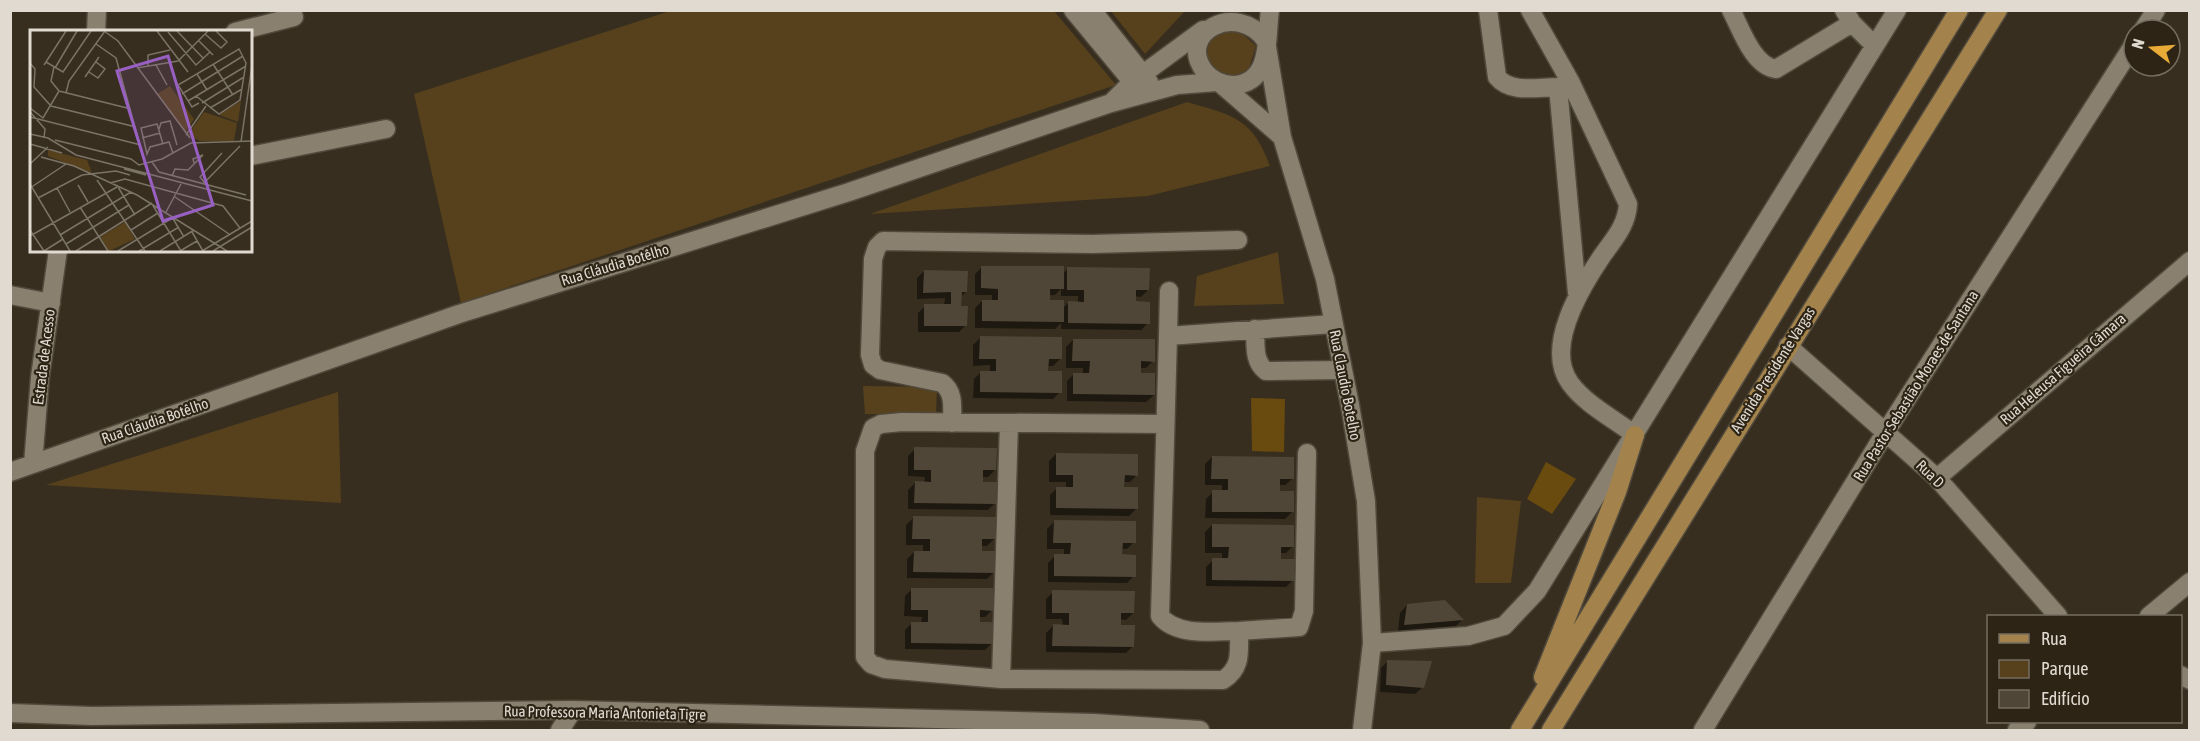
<svg xmlns="http://www.w3.org/2000/svg" width="2200" height="741" font-family="'Asap Condensed',sans-serif">
	<rect width="100%" height="100%" fill="#372e1f"/>
	<path fill="#56411c" d="M670 11H1054L1116 85 461 303 414 94Z
		M1111 11H1185L1145 54Z
		M1235 27 1256 46 1246 78 1212 73 1205 61 1210 36Z
		M1187 102C1232 115 1253 118 1270 166L1148 196 870 214Z
		M1278 252 1284 304 1194 306 1197 276Z
		M863 386 937 387 936 415 865 414Z
		M338 392 341 503 46 485Z
		M1477 497 1521 501 1511 583H1475Z"/>
	<path fill="#694a0f" d="M1251 398 1285 399 1284 452 1252 451Z
		M1546 462 1576 479 1552 514 1527 499Z"/>
	<path fill="#0007" fill-rule="evenodd" d="M982 267 1062 274 1068 269 1148 290 1141 297 1134 296V303L1148 323 1141 330 1061 329V323L1055 329 975 328V308L982 301 992 302V295H975V274ZM1061 289V296H1078V303H1068L1062 309 1048 302 1049 295H1055Z
		M924 271 966 292 960 297V307L966 325 959 332H918V313L925 306H944L945 298 917 299V278Z
		M980 338 1060 359 1053 366H1047V372L1060 392 1053 399 973 398 974 379 981 372H990V365L973 366V345Z
		M1073 340 1153 361 1146 368H1140V374L1154 395 1146 402 1067 401V381L1074 374H1083V368H1066V347Z
		M915 449 995 470 988 477H981V483L995 503 988 510 908 509V490L915 483H924L925 477 908 476V456Z
		M1056 454 1137 475 1130 482H1123V488L1136 509 1129 516 1050 515V495L1057 488H1066V482H1049V461Z
		M1212 457 1293 478 1285 485H1279V492L1292 512 1285 519 1205 518 1206 499 1213 492H1222V485H1205V464Z
		M913 518 994 539 987 546H980V552L994 572 987 579 907 578V559L914 552H923V545H906V525Z
		M1054 522 1134 542 1127 549H1121V556L1134 576 1127 583 1048 582V563L1055 556H1064V549H1047V529Z
		M1212 525 1293 546 1286 553H1279V560L1293 580 1286 587 1206 586V567L1213 560H1222V553H1205V532Z
		M912 589 992 610 985 617H978V623L992 643 985 650 905 649V630L912 623H921L922 617 904 616 905 596Z
		M1053 592 1133 613 1126 620 1119 619V626L1133 646 1126 653 1046 652V633L1053 626H1063L1062 619H1046V599Z
		M1407 605 1462 620 1456 626 1398 631 1400 613Z
		M1388 661 1423 687 1415 694 1380 692 1381 668Z"/>
	<path fill="#504637" d="M981 266H1064V289H1050V300H1064V322L982 321V300H998V289L981 288Z
		M1067 267 1150 268 1149 290H1136V301L1150 302V324L1068 323V301L1084 302V290H1067Z
		M924 270 968 271 967 292H962L961 306H968L967 326H924V304H951V292L923 293Z
		M980 336 1062 337V359H1049L1048 371H1062V393L980 392V371H996V359H979Z
		M1073 339H1155V362L1141 361V373H1155V395L1073 394V373H1089L1090 361H1072Z
		M914 447 997 448 996 470H983V482H997L996 504 914 503 915 481 931 482V470H914Z
		M1056 453 1138 454V476L1125 475 1124 487H1138V509L1056 508V487H1073V475H1056Z
		M1212 456 1294 457V479H1280V491H1294V512H1212V490H1228V479H1211Z
		M913 516 996 517 995 539H982V551H995V573L913 572 914 551H930V539H912Z
		M1054 520 1136 521V543H1123L1122 554 1136 555V577L1054 576V554H1070L1071 543H1053Z
		M1212 524 1294 525V547H1281V559H1295L1294 581 1212 580V558H1228L1229 547H1212Z
		M911 588H993V611L980 610V622H994L993 644 911 643V622H928V610H911Z
		M1052 590 1135 591 1134 613H1121V625H1135L1134 647 1052 646 1053 624 1069 625V613H1052Z
		M1445 600 1464 620 1404 625 1407 604Z
		M1387 660 1432 661 1424 688 1386 685Z"/>
	<g fill="none" stroke-linecap="round" stroke-linejoin="round">
		<defs>
			<path id="street" d="M1073 10 1139 90
				M1092 10 1149 82
				M1488 10 1497 77C1511 94 1538 87 1558 87
				M1530 10 1571 83 1628 204C1627 225 1614 239 1602 256 1581 287 1544 347 1570 383 1585 404 1614 419 1635 435
				M1731 10C1741 29 1753 66 1776 69L1852 23
				M1844 10 1852 23 1875 46
				M2143 30 2156 10
				M96 32 97 10
				M235 32 294 17
				M1571 83 1558 87 1577 293
				M1112 102 1132 82 1203 30
				M250 156 386 129
				M10 295 51 303
				M1255 329C1256 345 1253 361 1266 371L1342 370
				M1168 336 1169 291
				M1788 346 1937 478 2058 616
				M952 423C952 409 955 392 942 383L880 370 873 365 870 355 873 259 877 247 883 241 1092 244 1238 240
				M1165 424 902 422 881 424 873 428 865 451V657L871 664 885 669 1001 679 1223 680C1242 668 1239 652 1239 631 1214 631 1177 637 1160 616L1168 336 1333 324
				M33 464 40 377 58 250
				M10 472 459 314 849 192 1111 103 1177 85 1217 82
				M1937 478 2190 261
				M1239 631 1299 627 1304 611 1307 453
				M1372 643 1468 636 1504 626 1537 591 1897 10
				M2180 675 2190 680
				M1001 679 1009 423
				M10 713 92 716 573 710 1094 723 1200 730
				M560 730 573 710
				M1703 730 1885 433 2134 44"/>
			<path id="secondary" d="M1266 41C1237 0 1175 33 1205 72 1212 80 1222 85 1233 85 1272 84 1266 37 1270 10
				M1267 47 1282 137 1325 279 1350 405 1366 501 1372 643 1362 730
				M1221 84 1282 137
				M2149 616 2190 582
				M2017 730 2027 722"/>
			<path id="primary" d="M1543 677 1617 492 1635 435
				M1520 730 1959 10
				M1551 730 1998 10"/>
		</defs>
		<use href="#street" stroke="#50493c" stroke-width="21"/>
		<use href="#secondary" stroke="#50493c" stroke-width="21"/>
		<use href="#primary" stroke="#50493c" stroke-width="21"/>
		<use href="#street" stroke="#8a806f" stroke-width="18"/>
		<use href="#secondary" stroke="#8a806f" stroke-width="18"/>
		<use href="#primary" stroke="#a3834b" stroke-width="18"/>
	</g>
	<g text-anchor="middle" stroke-width="4.5" stroke-linejoin="round" paint-order="stroke">
		<g font-size="15" fill="#e0dad1" stroke="#2d2416">
			<text transform="translate(615 265) rotate(-17)" y="5">Rua Cláudia Botêlho</text>
			<text transform="translate(44 357) rotate(-83)" y="5">Estrada de Acesso</text>
			<text transform="translate(2063 369) rotate(-41)" y="5">Rua Heleusa Figueira Câmara</text>
			<text transform="translate(1773 370) rotate(-58)" y="5">Avenida Presidente Vargas</text>
			<text transform="translate(1345 385) rotate(79)" y="5">Rua Claudio Botelho</text>
			<text transform="translate(1916 386) rotate(-58)" y="5">Rua Pastor Sebastião Moraes de Santana</text>
			<text transform="translate(155 421) rotate(-19)" y="5">Rua Cláudia Botêlho</text>
			<text transform="translate(1930 474) rotate(44)" y="5">Rua D</text>
			<text transform="translate(605 713) rotate(1)" y="5">Rua Professora Maria Antonieta Tigre</text>
		</g>
	</g>
	<g transform="translate(30 30)">
		<rect width="222" height="222" fill="#372e1f"/>
		<path d="M140 56 164 89 155 103 127 64ZM211 71 208 92 189 85ZM174 82 207 93 204 111H170L158 105ZM18 120 57 130 62 143 18 126ZM95 192 105 209 79 221 70 207Z" fill="#56411c"/>
		<path fill="none" stroke="#7b7366" stroke-width="1.5" d="M74 1 88 11 160 108M127 1 158 42M147 1 173 28M138 2 166 35 180 22M175 4 191 18 197 12 186 1M169 11 183 25M66 14 86 28 115 134M16 32 33 42 61 1M0 33 5 39 4 57 21 76 106 97M183 34 203 65M14 35 36 1M126 35 137 55M118 36V25L140 20M24 37 21 51 29 61M25 38 47 1M107 38 148 31 178 1M59 42 68 48 75 39 66 32M167 44 177 60M55 47 69 27M29 61 101 79M36 63 39 51 75 1M152 64 213 26M166 66 189 84 210 70 216 33 209 19 148 55 162 77 169 73M158 71 216 36M172 73 214 47M0 78 13 88 29 61M180 78 212 59M0 82 15 99 14 108M0 87 111 115M129 99 131 93 140 91 147 115M0 104 18 108 46 125 222 171M156 105 176 76M112 108 130 103M25 110 101 129 109 135 132 129 161 113M211 112 222 35M161 113 222 111M0 114 32 123M133 114 127 94 111 98 117 124 120 117 139 112 143 123M11 127 44 136 107 165 197 221M122 132 129 142 216 165M0 134 18 117M94 139 116 145M142 146 145 139 158 140 173 125 163 129 164 133M67 150 115 221M174 152 170 147 192 123M80 153 95 149 193 176 210 198M0 154 40 221M173 154 210 116M48 155 58 172M88 157 105 185M0 158 36 134M27 158 40 182M145 167 199 204M8 168 52 145 86 141 100 145M122 174 151 221M50 177 78 221M136 182 151 154M142 187 154 207M0 200 14 221M101 200 128 183M162 202 173 221M30 205 101 162M0 206 87 157M36 214 99 175M14 221 33 209M46 221 122 173M88 221 144 187M109 221 149 197M130 221 164 200M150 221 167 211M172 221 222 191M183 221 222 197"/>
		<path fill="#9960c4" fill-opacity="0.15" stroke="#9960c4" stroke-width="3" d="M138 26 183 175 133 191 87 41Z"/>
		<rect width="222" height="222" fill="none" stroke="#e0dad1" stroke-width="3"/>
	</g>
	<rect width="2200" height="741" fill="none" stroke="#e0dad1" stroke-width="24"/>
	<rect x="1987" y="615" width="195" height="108" fill="#2d2416" stroke="#756d61" stroke-width="1.5"/>
	<rect x="1999" y="634" width="30" height="9" fill="#a3834b" stroke="#756d61" stroke-width="1.5"/>
	<text x="2041" y="645" font-size="18" fill="#e0dad1">Rua</text>
	<rect x="1999" y="660" width="30" height="18" fill="#56411c" stroke="#756d61" stroke-width="1.5"/>
	<text x="2041" y="675" font-size="18" fill="#e0dad1">Parque</text>
	<rect x="1999" y="690" width="30" height="18" fill="#504637" stroke="#756d61" stroke-width="1.5"/>
	<text x="2041" y="705" font-size="18" fill="#e0dad1">Edifício</text>
	<g transform="translate(2152 48) rotate(287)"><circle r="28" fill="#2d2416" stroke="#756d61" stroke-width="1.5"/>
	<path d="M0-4.5L10 22L0 15L-10 22Z" fill="#e9ab38"/>
	<text y="-9" font-size="16" font-weight="bold" text-anchor="middle" fill="#e0dad1">N</text>
	</g>
</svg>
